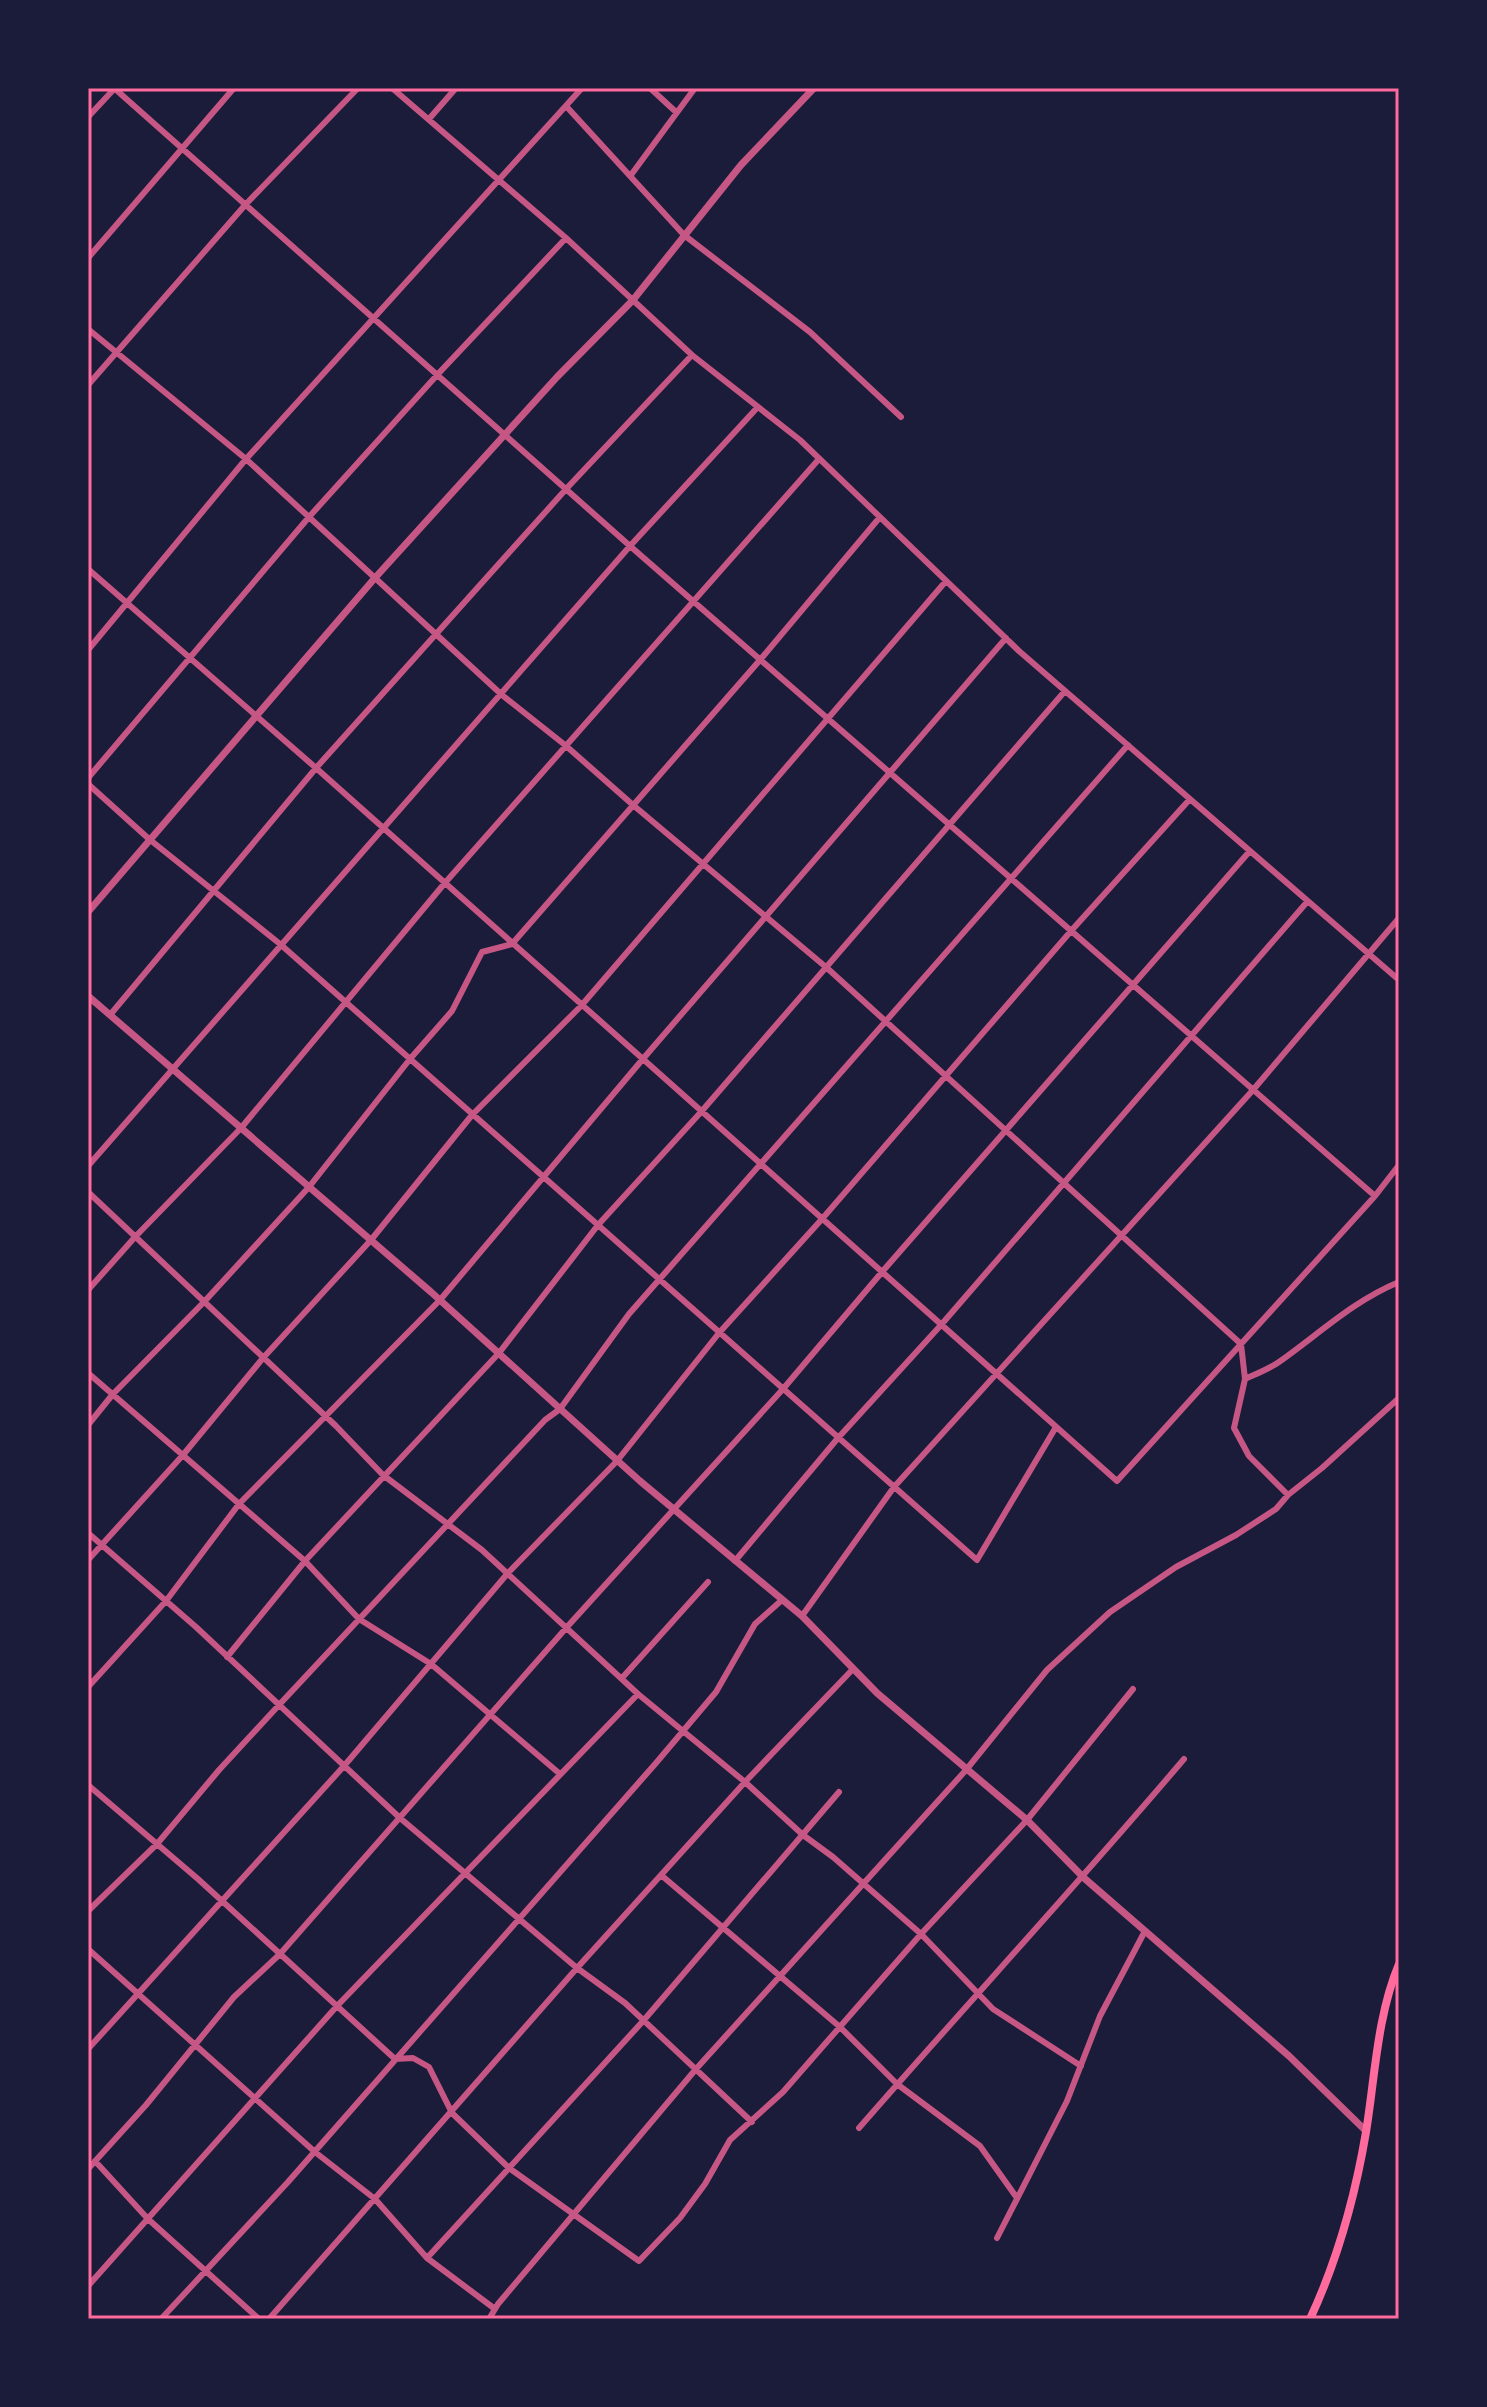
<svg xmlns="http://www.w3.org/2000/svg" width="1487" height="2407" font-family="'Roboto Condensed',sans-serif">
	<rect width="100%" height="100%" fill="#1b1b3a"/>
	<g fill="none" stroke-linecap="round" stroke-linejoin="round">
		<path stroke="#c65784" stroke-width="6" d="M114 88 630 546 1375 1196 1399 1165
			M392 88 566 238 692 355 800 440 1019 651 1399 980
			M650 88 676 112
			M566 106 684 235 810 332 901 417
			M88 117 115 88
			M429 119 456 88
			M631 175 695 88
			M88 258 234 88
			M88 329 246 459 502 695 565 745 633 805 827 968 1241 1344 1245 1379 1234 1428 1249 1456 1288 1495
			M88 385 246 204 358 88
			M88 569 316 768 1117 1481 1375 1196
			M88 650 246 459 582 88
			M88 778 309 517 438 374 566 238
			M88 784 149 839 280 944 977 1560 1056 1427
			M110 1015 316 768 567 488 692 355
			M88 1166 630 546 756 409
			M88 1192 336 1426 383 1475 482 1550 638 1694 745 1782 803 1835 833 1857 921 1934 993 2009 1081 2066
			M88 1290 135 1237 241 1128 444 884 819 459
			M88 1373 305 1561 359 1619 431 1664 560 1774
			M1245 1379C1256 1374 1269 1369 1279 1362 1319 1334 1353 1301 1399 1282
			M88 1425 113 1394 204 1302 309 1187 410 1059 452 1011 482 952 512 944 760 660 880 517
			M88 1533 196 1627 400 1818 577 1968 625 2003 752 2122
			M88 1560 183 1455 263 1358 371 1240 472 1115 581 1006 946 581
			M735 1561 838 1438 941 1325 1307 902
			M802 1616 894 1487 1253 1090 1399 918
			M227 1657 305 1561 499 1353 598 1225 701 1112 1065 691
			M622 1678 708 1582
			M88 1687 166 1601 239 1504 440 1300 642 1060 1006 638
			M88 1785 198 1879 395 2059 413 2058 429 2067 452 2113 509 2168 639 2261 680 2218 705 2184 730 2140 783 2092 921 1934 1027 1820 1133 1689
			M661 1875 840 2027 897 2084 980 2146 1017 2198
			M88 1911 157 1844 219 1770 279 1705 545 1420 560 1409 629 1314 1128 745
			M88 1949 315 2152 375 2199 427 2258 495 2309
			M88 2049 344 1766 508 1573 617 1461 719 1333 822 1219 1071 931 1190 799
			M859 2128C967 2004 1078 1884 1184 1759
			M95 2161 148 2219 259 2319
			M88 2169 146 2105 234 1997 280 1954 567 1627 783 1389 882 1272 1249 852
			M997 2238 1067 2101 1100 2016 1145 1931
			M427 2258 644 2020 839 1792
			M88 2286 337 2006 638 1694
			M161 2319 288 2182 656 1763 716 1692 755 1624 782 1600
			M269 2319 577 1968 745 1782 853 1669
			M489 2319 498 2304 696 2069 966 1770 1047 1670 1110 1612 1176 1567 1236 1535 1276 1509 1288 1495 1322 1468 1399 1398"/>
		<path stroke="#c65784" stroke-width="7" d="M88 912 374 579 557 377 633 300 741 165 814 88
			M88 996 431 1292 640 1481 802 1616 877 1693 1027 1820 1084 1878 1289 2056 1366 2131"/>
		<path stroke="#ff6b9d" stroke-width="8" d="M1310 2319C1338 2259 1355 2197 1366 2132 1375 2077 1377 2016 1399 1964"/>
	</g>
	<rect width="1487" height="2407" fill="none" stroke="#1b1b3a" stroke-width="180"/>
	<rect x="90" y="90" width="1307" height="2227" fill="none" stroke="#ff6b9d" stroke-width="3"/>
</svg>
